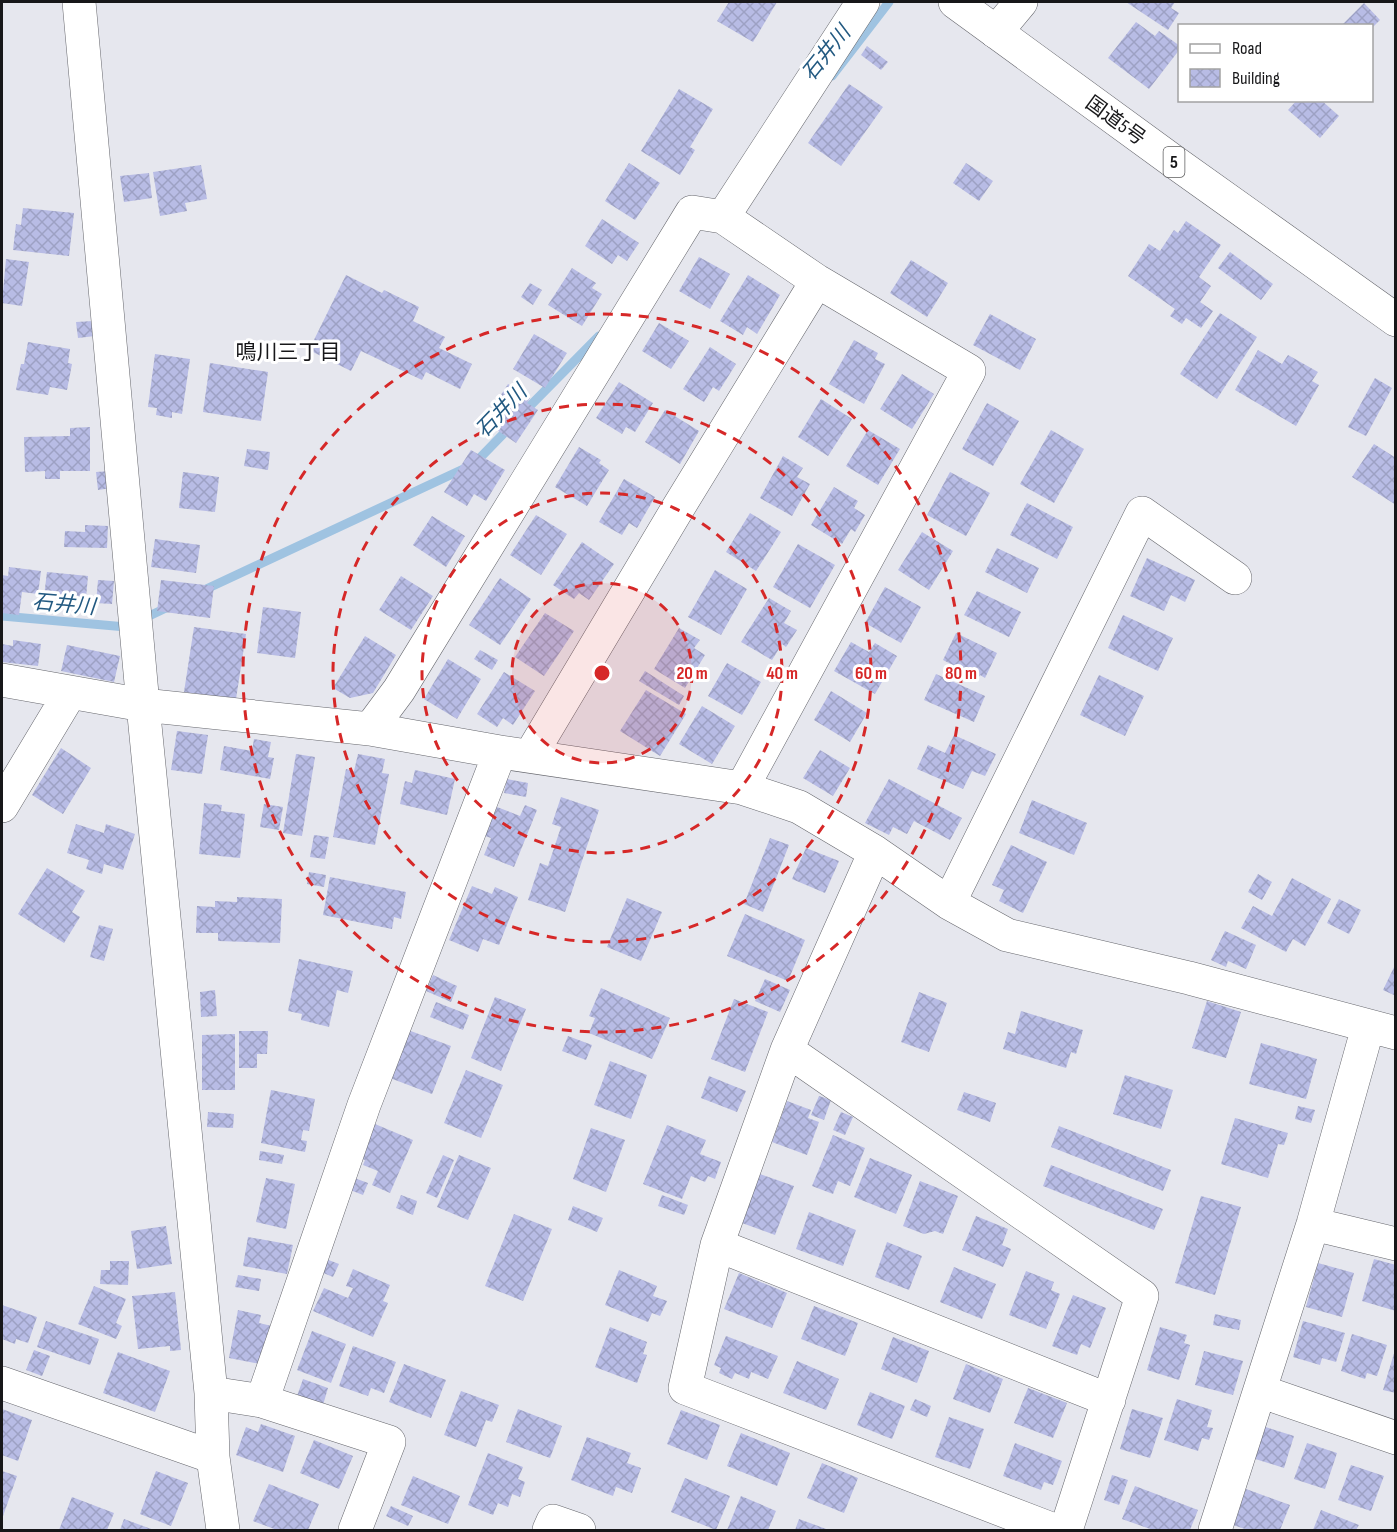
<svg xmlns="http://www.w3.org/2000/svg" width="1397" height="1532" font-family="'Sofia Sans Condensed','Noto Sans JP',sans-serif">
	<defs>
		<pattern id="building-cross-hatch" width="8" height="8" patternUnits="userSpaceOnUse" patternTransform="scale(1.5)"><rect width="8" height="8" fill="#b8bce5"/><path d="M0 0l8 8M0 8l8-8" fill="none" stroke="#9da1c4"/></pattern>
	</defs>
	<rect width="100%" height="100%" fill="#e6e7ee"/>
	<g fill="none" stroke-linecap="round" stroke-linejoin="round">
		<path stroke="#9fc3e1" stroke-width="9" d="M832 76 889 2
			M522 414 599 336
			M202 591 474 464 511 426
			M2 616 126 627 168 607"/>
	</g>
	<path fill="url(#building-cross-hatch)" d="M729 2H777L753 42 717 21Z
		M1126 2H1175L1171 8 1179 13 1168 30Z
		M1364 3 1380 20 1372 28V26H1345L1343 24Z
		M1136 22 1155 36 1159 31 1180 46V49L1149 89 1108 58Z
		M867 46 888 62 881 70 861 55Z
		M849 84 883 107 841 166 808 143Z
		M679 89 713 109 690 147 695 150 680 175 641 151Z
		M1297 100H1321L1339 116 1320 138 1288 110Z
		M629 163 660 183 635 220 605 201Z
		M966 163 993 181 979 201 953 183Z
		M201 165 207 199 185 203 187 211 160 216 153 172Z
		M149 173 152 198 124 202 120 176Z
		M23 208 74 213 69 256 13 250 16 224 21 225Z
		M602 219 639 243 627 261 618 255 612 264 585 246Z
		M1186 221 1221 245 1199 277 1211 286 1200 302 1213 311 1201 328 1186 318 1182 324 1170 316 1175 309 1128 276 1149 244 1160 251 1174 230 1178 233Z
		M1230 252 1273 284 1261 300 1218 268Z
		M699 257 730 274 710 309 679 291Z
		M6 259 29 262 22 306 2 303Z
		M911 260 948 283 927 317 890 293Z
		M572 268 596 283 592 288 602 294 582 326 548 305Z
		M346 275 382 293 384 290 419 307 413 321 445 337 439 348 472 364 460 389 426 372 422 380 361 351 351 371 309 350Z
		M748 275 780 295 757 334 747 327 743 335 720 321Z
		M530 283 542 290 533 305 521 297Z
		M1220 313 1257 337 1217 399 1180 374Z
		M990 314 1036 339 1020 370 973 345Z
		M93 321 95 336 78 338 76 322Z
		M659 323 689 341 671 369 642 351Z
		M534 334 567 353 545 388 513 369Z
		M854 340 878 353 875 359 885 364 864 404 829 384Z
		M28 342 70 349 68 363 72 364 67 390 50 387 48 395 16 390 21 364H24Z
		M710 347 736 364 719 391 713 387 704 402 683 389Z
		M1258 350 1282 364 1288 355 1318 372 1312 381 1319 385 1296 426 1235 390Z
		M155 354 190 359 182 414 172 412V418L156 415 157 408 148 407Z
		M210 363 268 372 261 421 203 412Z
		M902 374 934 394 912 429 880 409Z
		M1375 378 1392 388 1366 436 1348 427Z
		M619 382 653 403 635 432 626 427 622 434 596 418Z
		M508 384 530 398 527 403 538 410 516 443 484 421Z
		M821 399 852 419 828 456 798 437Z
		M987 403 1019 421 993 466 962 449Z
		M665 410 699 431 680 464 645 442Z
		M90 427V471H60V479H45V471L25 472 24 437 70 436V428Z
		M868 430 900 449 878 485 846 466Z
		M1051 430 1084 449 1054 503 1020 484Z
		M1374 444 1396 458V505L1352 477Z
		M579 447 601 460 599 463 609 470 587 506 555 487Z
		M247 449 270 452 268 470 244 466Z
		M471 450 505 470 486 501 474 494 467 506 444 492Z
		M783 456 803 468 797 477 810 484 792 516 760 498Z
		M110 471 112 488 98 490 96 472Z
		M183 472 219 477 215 512 179 508Z
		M950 472 990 493 966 536 927 515Z
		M624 479 655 497 637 528 629 523 622 535 599 522Z
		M834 487 858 501 854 508 865 515 855 532 851 529 842 544 811 525Z
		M1027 503 1073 527 1057 559 1010 535Z
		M750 513 781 532 756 571 726 552Z
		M536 515 567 534 541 575 510 555Z
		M432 516 465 536 446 567 413 545Z
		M85 525 108 526 107 548 64 547 65 531 85 532Z
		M922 532 953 551 929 590 898 570Z
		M155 539 200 545 196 573 151 567Z
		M582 542 614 564 589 600 579 593 574 599 553 585Z
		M798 544 835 565 810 608 773 587Z
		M997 548 1039 568 1027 593 985 572Z
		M1147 558 1195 580 1185 602 1171 595 1164 611 1130 596Z
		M9 567 41 571 38 594 22 592 19 615 2 613V575L8 576Z
		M715 570 747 589 721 635 688 617Z
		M47 572 88 576 85 609 43 604Z
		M401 576 433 596 411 630 379 610Z
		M500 578 531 599 500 645 469 625Z
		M98 580 114 581 112 604 96 603Z
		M161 580 214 586 210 618 157 611Z
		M885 587 921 607 901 643 865 623Z
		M977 591 1021 612 1009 637 964 615Z
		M769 598 791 611 784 623 797 630 786 647 782 644 772 660 741 642Z
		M263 607 301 612 295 658 257 653Z
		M545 613 574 631 544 676 515 657Z
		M1123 615 1173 638 1158 671 1108 648Z
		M194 627 246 634 236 699 184 692Z
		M679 628 700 640 694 648 705 655 685 688 654 669Z
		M956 633 997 653 985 678 980 675 976 682 951 670 953 665 943 660Z
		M365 636 396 655 373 693 350 698 333 688Z
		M13 640 41 644 38 666 2 662V644L13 646Z
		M851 642 869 652 875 643 897 656 875 694 834 671Z
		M67 645 120 656 114 682 61 671Z
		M480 650 498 660 492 670 474 659Z
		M448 659 481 679 457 719 424 699Z
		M727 663 761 682 742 715 708 696Z
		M645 671 684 696 679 705 639 681Z
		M504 672 535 691 513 725 503 718 497 727 477 714Z
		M936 674 985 696 974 722 924 700Z
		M1099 675 1144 696 1125 736 1080 715Z
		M646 690 686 714 660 756 620 731Z
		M831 691 867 713 850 742 814 720Z
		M702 706 735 726 712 764 679 744Z
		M177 731 208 735 202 774 171 770Z
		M954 735 996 754 985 776 972 771 963 789 917 769 928 745 945 753Z
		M254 739 271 742 268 757 274 758 270 779 220 770 224 746 252 751Z
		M61 748 91 768 63 814 32 795Z
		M820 750 850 768 833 796 803 778Z
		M296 754 315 757 302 836 283 833Z
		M358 754 385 759 382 773 389 774 375 845 333 837 346 769 354 771Z
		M415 770 455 779 447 815 400 804 405 781 412 783Z
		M507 779 528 783 526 797 504 793Z
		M889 779 962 818 950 840 914 821 907 834 893 827 889 835 865 823Z
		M561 797 599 810 565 912 528 900 540 863 548 866 561 827 552 824Z
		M1032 800 1087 823 1074 855 1019 833Z
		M204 803 222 805 221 811 245 814 240 858 199 854Z
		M264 804 283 807 279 830 260 827Z
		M525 805 537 810 514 867 484 855 491 838 485 836 497 807 520 816Z
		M76 824 104 833 106 824 135 834 123 870 104 864 102 874 86 869 89 860 67 853Z
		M314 835 329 837 325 859 310 857Z
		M770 838 789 845 763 912 744 904Z
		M1011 845 1047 862 1023 913 999 901 1004 890 992 885Z
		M806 848 839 861 825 893 792 879Z
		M47 868 85 891 72 912 80 917 64 943 18 914Z
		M309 872 326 875 324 887 307 884Z
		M1258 874 1272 882 1262 900 1248 892Z
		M330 877 406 892 401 919 394 917 392 929 323 915Z
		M1292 878 1331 899 1305 946 1293 939 1286 952 1241 928 1253 906 1272 916Z
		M472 886 492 894 495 887 518 897 499 945 483 939 478 952 449 940Z
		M237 897 282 899 280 943 218 941V933H196L197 906 215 907V901L237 902Z
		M627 898 662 912 641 961 607 947Z
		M1339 899 1361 910 1349 934 1327 923Z
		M745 914 805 940 788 981 727 956Z
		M99 925 113 929 104 961 90 957Z
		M1225 931 1256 945 1246 969 1228 961 1226 967 1211 960Z
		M299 959 353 971 348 993 337 990 329 1027 301 1020 302 1014 288 1011Z
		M1396 963V996L1383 990Z
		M433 975 457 986 451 1002 426 991Z
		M765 979 790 990 780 1012 755 1001Z
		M601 988 670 1018 652 1059 589 1033 595 1018 589 1016Z
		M215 990 217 1016 201 1017 200 992Z
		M919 992 947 1003 929 1052 901 1042Z
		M495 997 526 1009 501 1071 471 1058Z
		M734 999 768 1012 745 1072 711 1059Z
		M1207 1001 1241 1012 1226 1058 1192 1048Z
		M436 1002 469 1015 463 1030 430 1017Z
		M1021 1011 1083 1030 1076 1054 1071 1052 1066 1068 1003 1049 1008 1032 1015 1034Z
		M408 1030 451 1046 432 1094 390 1078Z
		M239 1031H268L267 1054H257V1068H239Z
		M235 1034V1090H202V1035Z
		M568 1036 592 1045 586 1060 562 1051Z
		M1261 1043 1317 1059 1306 1099 1249 1084Z
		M610 1061 647 1075 631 1119 594 1105Z
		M466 1070 503 1085 481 1138 444 1123Z
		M1125 1075 1173 1090 1161 1129 1113 1114Z
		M709 1076 746 1091 737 1112 701 1098Z
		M271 1090 315 1099 309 1131 303 1130 301 1140 307 1141 305 1152 261 1143Z
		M964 1092 996 1103 990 1122 957 1110Z
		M819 1096 831 1100 824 1120 811 1115Z
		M787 1101 811 1110 808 1118 819 1122 807 1155 772 1142Z
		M1298 1106 1315 1110 1311 1123 1295 1119Z
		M208 1112 234 1114 233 1128 207 1127Z
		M841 1112 853 1117 845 1135 833 1130Z
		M1235 1118 1288 1133 1284 1145 1278 1144 1268 1178 1221 1164Z
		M375 1124 413 1140 390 1193 372 1185 378 1171 363 1165 365 1160 360 1158Z
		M667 1125 706 1140 700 1154 721 1162 715 1179 708 1176 705 1182 691 1176 682 1199 643 1184Z
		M1059 1126 1171 1170 1163 1191 1051 1147Z
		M591 1128 625 1140 606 1192 573 1179Z
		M833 1135 865 1148 850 1186 838 1181 833 1194 812 1186Z
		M260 1151 284 1155 282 1164 259 1160Z
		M443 1155 454 1160 437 1198 426 1193Z
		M459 1155 491 1168 468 1220 437 1207Z
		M870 1158 912 1175 896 1214 854 1197Z
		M1051 1165 1163 1209 1154 1230 1043 1186Z
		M760 1174 794 1186 775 1235 742 1223Z
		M349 1176 368 1183 363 1195 345 1188Z
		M266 1178 295 1184 286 1229 256 1222Z
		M920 1181 958 1196 943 1234 935 1231 924 1234 903 1226Z
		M401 1195 417 1201 413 1215 396 1208Z
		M662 1195 688 1205 684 1215 658 1206Z
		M1201 1196 1241 1207 1215 1295 1175 1283Z
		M573 1206 603 1218 597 1232 568 1220Z
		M809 1212 856 1230 843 1266 796 1249Z
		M514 1214 552 1229 523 1301 485 1286Z
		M976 1216 1008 1229 1002 1245 1011 1249 1003 1267 962 1250Z
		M166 1226 172 1264 137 1269 131 1231Z
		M248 1237 293 1245 287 1274 243 1266Z
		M887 1242 922 1256 909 1290 875 1277Z
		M326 1259 339 1264 333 1277 321 1272Z
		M1374 1259 1396 1265V1311L1362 1301Z
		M110 1261H129L128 1285 100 1284 101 1270H110Z
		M1318 1263 1354 1273 1342 1317 1306 1307Z
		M954 1267 996 1284 982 1319 940 1302Z
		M353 1269 390 1285 383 1301 388 1303 373 1337 313 1311 324 1288 348 1298 353 1288 346 1286Z
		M619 1270 657 1286 653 1296 667 1301 660 1316 652 1313 648 1322 605 1305Z
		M1026 1271 1054 1282 1051 1290 1060 1294 1046 1329 1009 1315Z
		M739 1273 787 1293 772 1328 724 1309Z
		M238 1275 261 1279 259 1291 235 1287Z
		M94 1286 126 1299 116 1323 122 1326 116 1339 78 1324Z
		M175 1292 181 1350 170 1351V1346L138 1349 132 1296Z
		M1073 1295 1106 1308 1090 1348 1081 1344 1077 1355 1052 1346Z
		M2 1305 37 1317 28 1343 16 1339 15 1344 2 1339Z
		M814 1306 858 1323 845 1356 801 1339Z
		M238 1310 261 1315 259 1323 272 1326 265 1365 229 1358Z
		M1215 1314 1241 1320 1239 1330 1213 1325Z
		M46 1321 99 1339 90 1365 37 1347Z
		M1303 1321 1345 1333 1336 1362 1322 1358 1320 1365 1293 1357Z
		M610 1327 647 1342 643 1354 647 1355 637 1383 595 1367Z
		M1160 1327 1187 1335 1184 1343 1190 1345 1179 1380 1147 1370Z
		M312 1331 346 1344 331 1383 297 1370Z
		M1352 1334 1387 1345 1377 1376 1367 1373 1365 1379 1341 1371Z
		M726 1336 778 1356 768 1379 751 1372 749 1379 735 1373 732 1379 719 1373 721 1368 714 1365Z
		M893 1337 929 1351 917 1383 881 1369Z
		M353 1346 396 1362 384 1393 371 1388 368 1396 339 1386Z
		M34 1350 50 1356 42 1376 26 1370Z
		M1395 1350H1396V1393L1383 1390Z
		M1204 1351 1243 1361 1233 1395 1195 1385Z
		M118 1352 170 1371 155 1412 103 1393Z
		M797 1361 839 1379 826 1410 783 1393Z
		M404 1364 446 1380 431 1418 389 1402Z
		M966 1364 1003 1379 990 1413 953 1399Z
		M303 1379 328 1388 323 1405 297 1396Z
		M1028 1388 1067 1403 1053 1438 1014 1423Z
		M461 1391 499 1405 492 1422 486 1420 476 1447 444 1435Z
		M870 1392 905 1406 892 1439 857 1425Z
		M915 1399 931 1406 927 1417 910 1410Z
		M1177 1399 1212 1410 1207 1427 1213 1428 1209 1440 1202 1438 1198 1451 1164 1440Z
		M2 1409 32 1420 18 1461 2 1455Z
		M518 1409 562 1426 550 1458 506 1442Z
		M1132 1409 1163 1418 1150 1458 1120 1449Z
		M681 1410 720 1425 707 1460 667 1444Z
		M949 1417 984 1429 970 1469 935 1457Z
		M261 1424 295 1436 283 1472 236 1455 246 1427 258 1432Z
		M1259 1425 1294 1436 1284 1468 1249 1457Z
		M741 1433 790 1453 777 1486 727 1466Z
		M587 1437 631 1453 627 1463 641 1468 632 1493 616 1487 613 1496 571 1480Z
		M314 1440 353 1456 339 1489 300 1473Z
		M1015 1443 1062 1461 1053 1485 1044 1482 1041 1490 1003 1476Z
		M1307 1443 1337 1453 1325 1489 1294 1479Z
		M488 1453 523 1467 518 1479 525 1482 520 1497 512 1494 508 1507 498 1503 493 1515 468 1505Z
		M822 1463 858 1478 844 1513 807 1498Z
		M1351 1465 1384 1476 1371 1511 1338 1500Z
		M2 1471 17 1476 2 1519Z
		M156 1471 188 1483 171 1526 140 1514Z
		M1112 1475 1128 1480 1119 1505 1104 1500Z
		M413 1476 460 1496 448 1524 401 1505Z
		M685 1478 730 1496 716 1530 671 1512Z
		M269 1484 319 1504 308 1530H277L253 1521Z
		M1135 1486 1198 1510 1190 1530H1153L1122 1519Z
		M1246 1489 1290 1505 1280 1530H1248L1233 1525Z
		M741 1496 776 1511 768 1530H727Z
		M72 1497 114 1513 107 1530H59Z
		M391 1506 413 1516 408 1526 386 1516Z
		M1321 1510 1359 1525 1356 1530H1313Z
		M124 1519 154 1530H120Z
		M799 1519 829 1530H795Z"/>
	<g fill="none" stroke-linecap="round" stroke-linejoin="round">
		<defs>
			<path id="minor" d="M79 2 143 705 211 1393 213 1457 223 1530
				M996 32 1021 2
				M723 217 817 281 969 371 742 788
				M2 680 143 705 370 729 500 752 742 788 799 807 875 852 949 903 1007 935 1189 978 1396 1033
				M370 729 399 690 692 212 723 217 863 2
				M530 756 678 508 817 281
				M2 806 70 693
				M875 852 787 1050 717 1245 685 1388 1054 1530
				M949 903 1142 513 1235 578
				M787 1050 1142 1296 1066 1530
				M1313 1224 1396 1244
				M717 1245 1109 1400
				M2 1383 213 1457
				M1260 1391 1396 1438
				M211 1393 262 1401 389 1442 355 1530
				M262 1401 364 1105 500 752
				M549 1530 553 1521 579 1530
				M1215 1530 1313 1224 1368 1027"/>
			<path id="highway" d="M955 2 1173 161 1396 320"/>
		</defs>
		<use href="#minor" stroke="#66676d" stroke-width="34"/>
		<use href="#highway" stroke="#66676d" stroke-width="34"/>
		<use href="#minor" stroke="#fff" stroke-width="33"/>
		<use href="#highway" stroke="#fff" stroke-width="33"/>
	</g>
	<circle cx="602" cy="673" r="90" fill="#d62828" fill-opacity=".12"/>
	<g fill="none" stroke="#d62828" stroke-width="3" stroke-dasharray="10 8">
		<circle cx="602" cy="673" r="90"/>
		<circle cx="602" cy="673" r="180"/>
		<circle cx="602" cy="673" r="269"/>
		<circle cx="602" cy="673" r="359"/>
	</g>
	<g text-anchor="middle" stroke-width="6" stroke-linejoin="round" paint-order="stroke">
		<rect fill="#fff" stroke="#5d5d5e" stroke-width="1.5" x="1163.5" y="147" width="21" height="30" rx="4.5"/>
		<g font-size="18" font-weight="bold" fill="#171719">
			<text x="1174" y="168">5</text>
		</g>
		<g font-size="20" fill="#171719" stroke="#fff">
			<text transform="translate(1116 120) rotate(36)" y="7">国道5号</text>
		</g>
		<g font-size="21" font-style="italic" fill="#225981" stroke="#fff">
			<text transform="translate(826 53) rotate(-51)" y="7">石井川</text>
			<text transform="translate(501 411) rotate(-46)" y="7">石井川</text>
			<text transform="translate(64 604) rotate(5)" y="7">石井川</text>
		</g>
		<g font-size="21" fill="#171719" stroke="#fff">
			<text x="288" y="359">鳴川三丁目</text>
		</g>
	</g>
	<circle cx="602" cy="673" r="9" fill="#d62828" stroke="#fff" stroke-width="3"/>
	<g font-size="18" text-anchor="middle" font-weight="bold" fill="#d62828" stroke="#fff" stroke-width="6" stroke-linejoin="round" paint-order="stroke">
		<text x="692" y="679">20 m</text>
		<text x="782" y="679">40 m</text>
		<text x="871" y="679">60 m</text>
		<text x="961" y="679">80 m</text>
	</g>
	<rect width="1397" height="1532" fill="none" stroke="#171719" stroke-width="6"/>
	<rect x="1178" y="24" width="195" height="78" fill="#ffffff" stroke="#a2a2a3" stroke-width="1.5"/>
	<rect x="1190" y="44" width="30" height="9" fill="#ffffff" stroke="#a2a2a3" stroke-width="1.5"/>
	<text x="1232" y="54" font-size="18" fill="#171719">Road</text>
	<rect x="1190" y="69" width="30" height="18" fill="url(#building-cross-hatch)" stroke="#a2a2a3" stroke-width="1.5"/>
	<text x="1232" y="84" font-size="18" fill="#171719">Building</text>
</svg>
